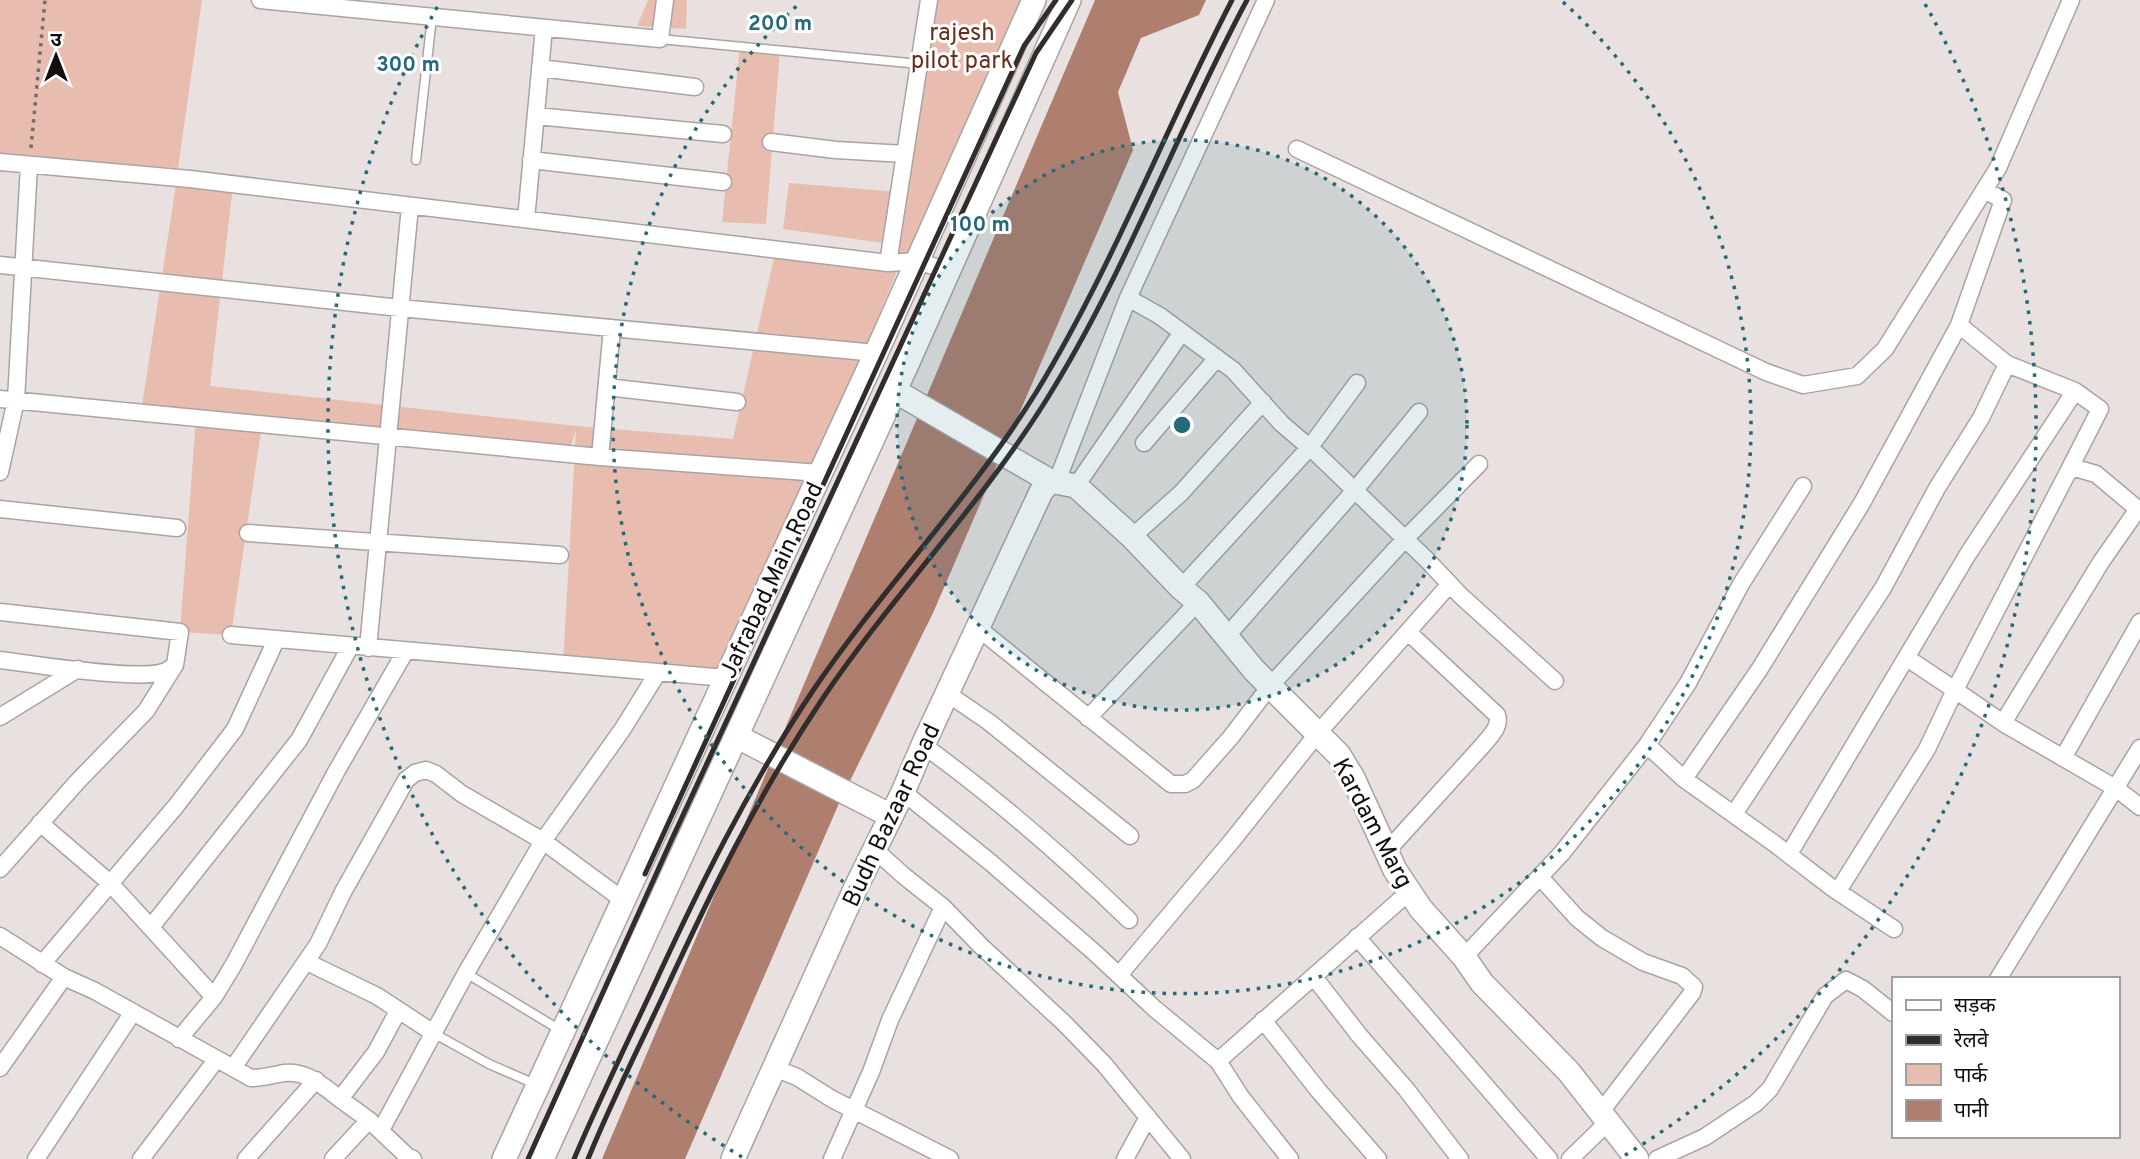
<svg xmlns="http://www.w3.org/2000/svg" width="2140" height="1159" font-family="Overpass,'Noto Sans Devanagari',sans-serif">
	<rect width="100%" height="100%" fill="#e8e1df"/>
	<path fill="#e8bdb0" d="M0 0H202L178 168 0 157Z
		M648 0H687L686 29 637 26Z
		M924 0H1030L917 261 901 262 726 678 563 665 576 430 568 454 262 424 231 635 180 632 196 418 141 412 177 178 233 185 210 386 577 426 733 439 776 249 888 261 890 244 783 229 789 183 898 192Z
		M740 46 780 51 766 224 722 222Z"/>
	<path fill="#ae7e6f" d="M1095 0H1206L1199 15 1141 38 1118 92 1133 150 933 613 840 801 685 1159H602Z"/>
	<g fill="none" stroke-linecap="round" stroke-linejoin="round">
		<defs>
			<path id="lane" d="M660 39 919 64
				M416 160 432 17
				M466 973 560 1030
				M435 1034 489 1064 535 1084"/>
			<path id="street" d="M260 0 660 39 665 0
				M540 68 695 87
				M536 116 723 134
				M771 142 836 150 905 154
				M1297 149 1766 372 1803 385 1857 376 1885 349 1998 168 2071 0
				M531 160 723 182
				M0 162 190 179 888 263 917 261 948 271
				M1984 190 2003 200 1959 325 2007 364 2075 391 2100 409 2068 472
				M526 219 544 28
				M888 263 929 0
				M0 265 400 308 876 353
				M1128 298 1160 316 1233 370 1282 424 1316 453 1427 560 1461 596 1555 681
				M607 387 737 402
				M0 399 600 457 820 473
				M1144 443 1217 358
				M600 457 612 328
				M0 472 16 400 29 165
				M1057 481 1128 298 1266 0
				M1076 486 1182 332
				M0 509 177 528
				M248 533 560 555
				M1132 537 1181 493 1263 402
				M1181 588 1310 447 1357 383
				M0 612 180 632 175 665C172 667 169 670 166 671 142 682 32 664 0 660
				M978 628 1171 784H1185L1193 780 1231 737 1270 686 1405 539 1479 464
				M231 635 726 678
				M1226 637 1355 490 1419 412
				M368 648 410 206
				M1907 658 1955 690 2068 472 2075 468 2096 474 2140 511
				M948 694 989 722 1130 836
				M0 717 78 669
				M1088 718 1198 602
				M2003 723 2101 562 2138 509
				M923 745C996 798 1064 857 1129 920
				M1647 745 1684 779 1775 844 1831 887 1894 929
				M2063 758 2140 622
				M1684 779 1759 670 1862 503 1959 325
				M903 792 990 862 1094 952 1155 1009 1218 1061 1241 1097 1290 1159
				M1734 814 1883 588 1937 488 1981 418 2007 364
				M40 823 110 883 214 997
				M874 849 904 876 943 907 981 946 1064 1023 1104 1064 1182 1159
				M1386 852 1483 745C1490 736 1501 727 1497 715L1408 632
				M1789 854 1968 554 2075 391
				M0 869 78 781 146 711 175 665
				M1540 877 1577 918 1602 938 1643 962 1682 976 1694 987 1692 993 1600 1113
				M1838 891 1927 749 1955 690 2003 723 2117 789 2140 807
				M151 927 299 740 350 647
				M0 936 64 977 95 991 251 1078C262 1078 268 1076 279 1074 304 1068 322 1085 340 1099L376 1052 398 1011
				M1357 937 1549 1159
				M1464 957 1562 853 1647 745 1688 683 1741 584 1803 486
				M307 962 377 996 435 1034
				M42 964 176 806 235 729 276 640
				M1119 975 1231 842 1318 733 1450 584
				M1314 977 1359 1035 1406 1089 1460 1159
				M1998 979 2140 748
				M1263 1020 1318 1090 1378 1159
				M179 1039 214 997 234 964 336 772 405 652
				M1218 1061 1409 892
				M0 1068 64 977
				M233 1068 318 944 343 892 387 814 406 780 415 773 426 770 436 774 462 794 543 841 623 900
				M774 1068 797 1077 832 1099 950 1159
				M340 1099 369 1120 407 1156 413 1159
				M381 1130 466 973 543 841 622 730 657 674
				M36 1159 133 1012
				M141 1159 216 1060
				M246 1159 316 1080
				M333 1159 369 1120
				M832 1159 871 1072 890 1020 943 907
				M1125 1159 1148 1117
				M1570 1159 1607 1123
				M1657 1159 1705 1137 1756 1103 1770 1089 1825 996 1846 980 1863 989 1893 1013"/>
			<path id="secondary" d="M895 391 1050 481
				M736 736 891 816
				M504 1159 882 340 1034 0
				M542 1159 908 362 1069 0
				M733 1159 856 887 903 792 923 745 1041 492 1050 481 1076 486 1132 537 1181 588 1198 602 1254 670 1339 755 1353 778 1395 870 1421 909 1464 957 1482 983 1569 1072 1637 1159"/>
		</defs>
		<use href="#lane" stroke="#aaa3a1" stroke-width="11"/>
		<use href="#street" stroke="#aaa3a1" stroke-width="19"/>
		<use href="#secondary" stroke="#aaa3a1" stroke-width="26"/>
		<path stroke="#726e6d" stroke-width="3.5" stroke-dasharray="3.5 5" stroke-linecap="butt" d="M31 148 45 0"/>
		<use href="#lane" stroke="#fff" stroke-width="8"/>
		<use href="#street" stroke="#fff" stroke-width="16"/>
		<use href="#secondary" stroke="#fff" stroke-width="23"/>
		<path stroke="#302d2c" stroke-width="5" d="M645 874 1024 46 1056 0
			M528 1159 671 841 1036 53 1072 0
			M574 1159C598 1103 624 1049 650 994 698 889 748 788 812 692 882 588 971 498 1037 391 1113 266 1165 129 1232 0
			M588 1159C610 1105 636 1053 661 1000 710 894 757 796 823 698 892 596 979 507 1045 402 1125 275 1176 132 1247 0"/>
	</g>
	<circle cx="1182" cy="425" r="285" fill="#25697a" fill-opacity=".12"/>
	<g fill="none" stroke="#25697a" stroke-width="3.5" stroke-dasharray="3.5 7">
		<circle cx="1182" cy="425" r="285"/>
		<path d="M1563 2A569 569 0 1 1 801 2"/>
		<path d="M742 1157A854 854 0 0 1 439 4M1925 4A854 854 0 0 1 1622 1157"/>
	</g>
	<g text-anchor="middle" stroke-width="6" stroke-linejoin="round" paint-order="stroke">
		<g font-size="24" fill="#6b2d1a" stroke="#fff">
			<text x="962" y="40">rajesh<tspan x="962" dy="28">pilot park</tspan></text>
		</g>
		<g font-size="24" fill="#110f0e" stroke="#fff">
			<text transform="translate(771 580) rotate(-65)" y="8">Jafrabad Main Road</text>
			<text transform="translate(891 815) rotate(-65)" y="8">Budh Bazaar Road</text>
			<text transform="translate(1373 823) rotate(62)" y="8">Kardam Marg</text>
		</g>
	</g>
	<circle cx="1182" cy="425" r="10" fill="#25697a" stroke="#fff" stroke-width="3.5"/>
	<g font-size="21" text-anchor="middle" font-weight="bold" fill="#25697a" stroke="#fff" stroke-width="6" stroke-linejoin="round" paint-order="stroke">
		<text x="780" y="30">200 m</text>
		<text x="408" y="71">300 m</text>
		<text x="980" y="231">100 m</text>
	</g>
	<rect x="1892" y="977" width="228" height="161" fill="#ffffff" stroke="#a09f9f" stroke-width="2"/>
	<rect x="1906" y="1000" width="35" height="10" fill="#ffffff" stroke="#a09f9f" stroke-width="2"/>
	<text x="1954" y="1012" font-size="21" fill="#110f0e">सड़क</text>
	<rect x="1906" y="1035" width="35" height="10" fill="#302d2c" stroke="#a09f9f" stroke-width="2"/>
	<text x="1954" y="1047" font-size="21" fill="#110f0e">रेलवे</text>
	<rect x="1906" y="1064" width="35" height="21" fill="#e8bdb0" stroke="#a09f9f" stroke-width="2"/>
	<text x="1954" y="1082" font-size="21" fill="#110f0e">पार्क</text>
	<rect x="1906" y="1100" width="35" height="21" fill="#ae7e6f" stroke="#a09f9f" stroke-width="2"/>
	<text x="1954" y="1117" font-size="21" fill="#110f0e">पानी</text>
	<g transform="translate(56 56)" stroke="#ffffff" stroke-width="5" paint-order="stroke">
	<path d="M0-5L12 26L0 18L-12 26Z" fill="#110f0e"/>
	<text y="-10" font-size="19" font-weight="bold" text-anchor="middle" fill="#110f0e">उ</text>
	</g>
</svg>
